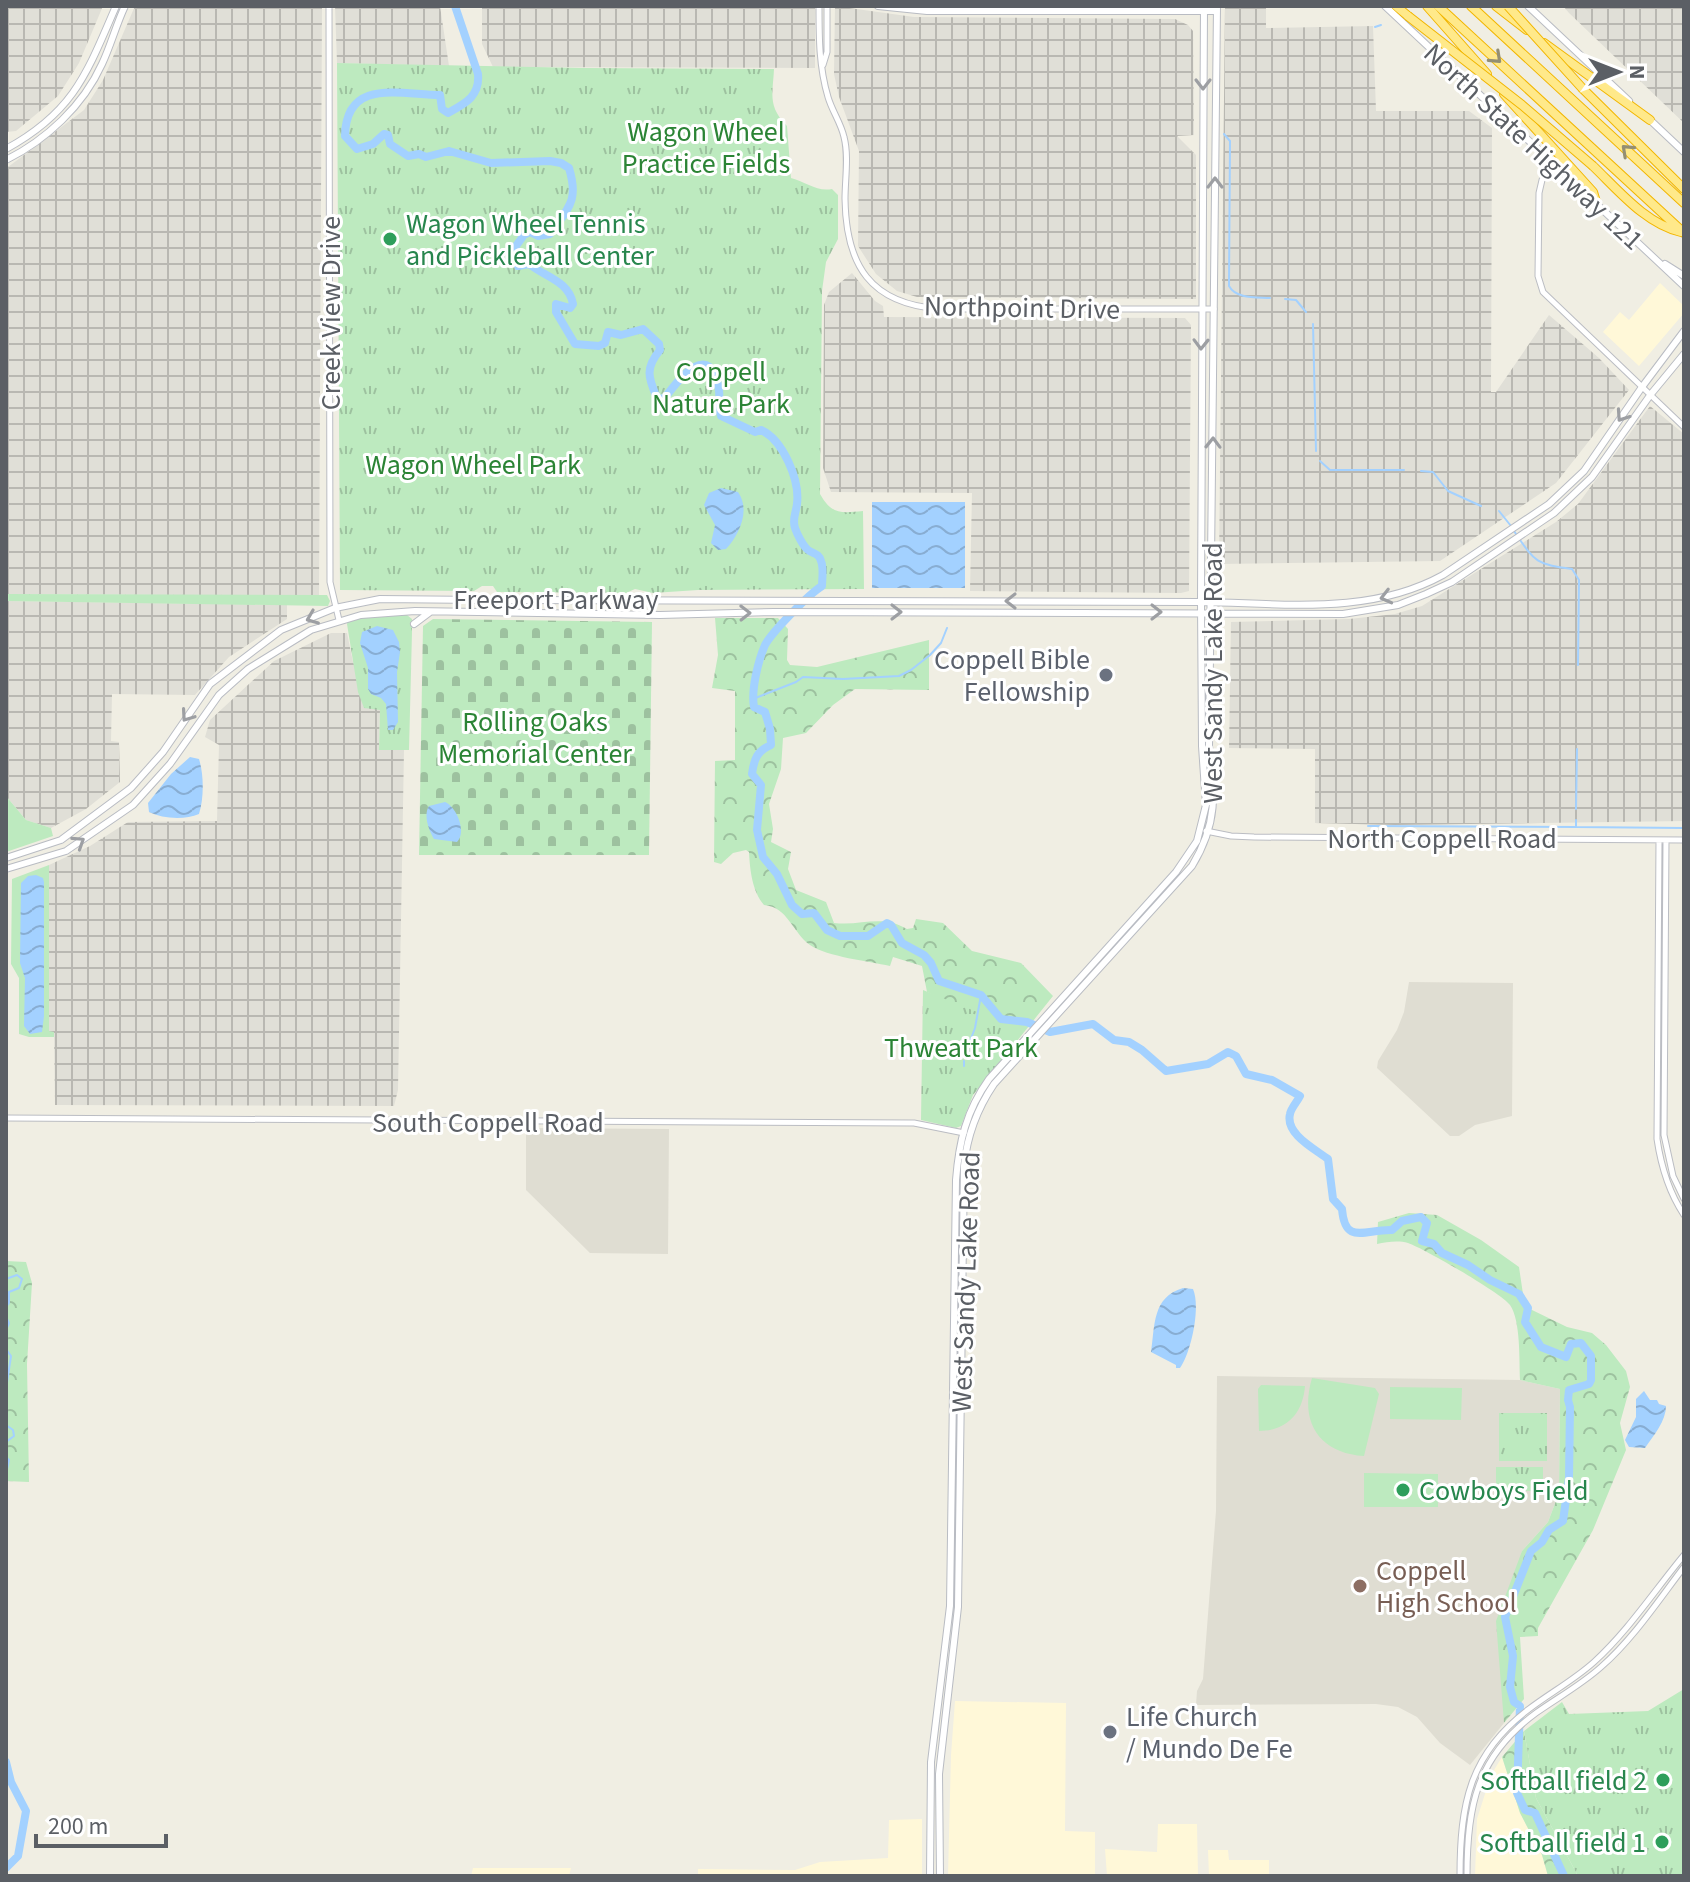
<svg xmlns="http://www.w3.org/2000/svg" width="1690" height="1882" font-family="'Source Sans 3',sans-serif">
	<defs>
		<pattern id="industrial-grid" width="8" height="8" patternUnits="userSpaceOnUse" patternTransform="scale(2)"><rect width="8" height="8" fill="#e0dfd7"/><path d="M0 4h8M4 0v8" fill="none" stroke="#b9b8b2"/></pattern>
		<pattern id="forest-crowns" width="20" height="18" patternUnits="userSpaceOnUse" patternTransform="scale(2)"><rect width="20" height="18" fill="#bdeabf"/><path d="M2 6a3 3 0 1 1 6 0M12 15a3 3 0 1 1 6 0" fill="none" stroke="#9dc19f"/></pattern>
		<pattern id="cemetery-stones" width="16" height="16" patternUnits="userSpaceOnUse" patternTransform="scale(2)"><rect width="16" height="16" fill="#bdeabf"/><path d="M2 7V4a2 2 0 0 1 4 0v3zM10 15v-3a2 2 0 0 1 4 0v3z" fill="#9dc19f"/></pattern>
		<pattern id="park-tufts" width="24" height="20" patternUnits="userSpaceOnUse" patternTransform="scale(2)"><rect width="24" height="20" fill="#bdeabf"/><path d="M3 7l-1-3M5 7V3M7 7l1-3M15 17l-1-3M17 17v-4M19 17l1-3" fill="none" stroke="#9dc19f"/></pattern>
		<pattern id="water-waves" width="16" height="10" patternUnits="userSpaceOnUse" patternTransform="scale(2)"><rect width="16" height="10" fill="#a3d1ff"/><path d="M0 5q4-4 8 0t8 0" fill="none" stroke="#88add2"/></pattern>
	</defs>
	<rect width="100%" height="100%" fill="#f0eee3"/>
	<path fill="#fff8d8" d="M1660 283 1684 306V313L1639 366 1603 332 1620 312 1629 320Z
		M955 1701 1066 1703 1065 1831 1095 1832V1876H948L951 1755Z
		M1502 1757 1520 1813 1542 1855 1548 1876H1475L1477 1819 1491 1775Z
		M922 1819V1876H698V1869L795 1870 820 1862 888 1858 889 1820Z
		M1158 1824H1197L1198 1876H1107L1105 1849 1157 1852Z
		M1208 1850H1228L1229 1860H1269V1876H1209Z
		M473 1868H571L569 1876H471Z"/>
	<path fill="url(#industrial-grid)" d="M6 6H103L79 63 58 96 16 131 6 132Z
		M135 6H322L319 596 6 594 8 167 84 110 103 80Z
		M335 6H440L449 66 337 63Z
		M482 6H815V68L493 67 482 44Z
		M835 6 914 17 1175 19 1188 25 1193 31 1194 135 1177 136 1196 155V299L917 297 897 291 876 274 858 246 859 151 839 97 834 74Z
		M1225 6H1266V28L1373 26 1376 111H1469L1492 128 1491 392H1496L1549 315 1599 358 1629 390 1556 483 1440 561 1219 564Z
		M1563 6H1684V123L1569 13Z
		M852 273 875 301 883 306 884 317 1185 318 1191 325 1189 591 1181 593 970 591 972 493 831 492 823 468 824 305 829 292Z
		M1650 406 1684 434V821L1395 825 1315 823V749L1229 748 1231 622 1349 619 1395 614 1422 606 1556 522 1578 504Z
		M6 601 287 605V619L229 657 195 695 112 694 111 741 119 742 120 782 86 809 51 828 26 820 6 796Z
		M331 633H347L353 662 380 710 379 750H404L398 1090 394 1106 55 1105 54 1032H49V865L90 846 128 822 217 821 219 745 205 737 210 720 274 661Z"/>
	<path fill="#dfddd2" d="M1409 982 1513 983 1512 1116 1475 1125 1459 1136H1450L1377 1068 1378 1061 1397 1030 1404 1012Z
		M526 1128 669 1129 668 1254 590 1253 526 1190Z
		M1217 1376 1520 1380 1560 1389 1559 1493 1548 1522 1522 1551 1504 1696V1723L1470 1765 1440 1743 1417 1717 1398 1707 1376 1704 1196 1705 1197 1691 1203 1679 1216 1511Z"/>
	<path fill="#bdeabf" d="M6 796 26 820 51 828 53 836 6 852Z
		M49 865V1031L54 1032V1037H29L19 1034V978L11 964 12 879Z
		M1312 1378 1375 1388 1379 1394 1364 1456C1319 1453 1299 1422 1312 1378Z
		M1261 1385 1305 1386C1303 1413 1287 1431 1259 1431L1258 1389Z
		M1390 1387 1462 1388 1461 1420 1390 1419Z
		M1364 1473 1438 1474V1507H1364Z"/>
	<path fill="url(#forest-crowns)" d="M715 618H778L788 629 787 660 790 665 817 667 929 640V690L855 689 833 705 806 733 783 738 781 769 769 804 773 829 771 842 791 852 788 869 796 890 826 902 834 923C863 926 881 914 907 929L913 928 916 919 943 923 972 951 1021 963 1053 996 1021 1036 927 992 922 966 893 957 890 966C868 961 828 957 810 945 792 932 788 907 764 905 752 891 750 870 749 852L746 850 733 853 721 864 714 862 715 761 735 760V691L712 688 718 655Z
		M1409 1213 1437 1215 1481 1240 1519 1267 1523 1294 1530 1309 1567 1327 1592 1333 1606 1345 1626 1371 1630 1387 1620 1423 1626 1450 1593 1530 1538 1628V1636L1520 1637 1524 1699 1504 1723 1496 1621 1522 1551 1548 1522 1559 1493 1560 1389 1520 1380C1519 1361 1521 1321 1510 1305 1501 1293 1425 1249 1408 1243 1398 1240 1387 1242 1377 1244L1378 1222Z
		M6 1261 26 1262 32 1283 27 1364 29 1482 6 1481Z
		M1524 1731 1536 1798 1578 1876H1548L1542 1855 1520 1813 1502 1757Z"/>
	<path fill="url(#cemetery-stones)" d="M433 619 652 622 649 855H419L423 626Z"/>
	<path fill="url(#park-tufts)" d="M337 63 585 68 774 69C773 93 767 106 787 126L791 178C806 182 817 192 832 189L838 195V239L826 262 822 291 820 494C832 515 841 513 863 511L864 589 698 590 653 593 635 589 626 593 497 592 493 586H482L474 591 340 590Z
		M6 594 327 595 330 601 328 606 6 601Z
		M407 615 412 619V632L409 750H379L380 710 364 708 358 692 347 624 348 621 373 616Z
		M923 990 1021 1030V1036L973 1095 961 1126 956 1128 921 1120Z
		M1499 1413H1547V1461H1499Z
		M1496 1467H1543V1491H1496Z
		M1684 1689V1876H1578L1536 1798 1524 1731 1562 1702 1569 1714 1648 1711Z"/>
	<path fill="url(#water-waves)" d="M721 488 738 492C751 510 739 535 726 549L718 550 711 543 715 525 704 505 709 493Z
		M872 502H965V588H872Z
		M377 626 393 630 399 642 400 652 397 672 398 722 393 730H388L386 704 381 698 371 694 368 689V668L360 643 362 632Z
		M190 757 199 759C204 775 204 798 199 814 185 820 163 819 149 812L148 803 171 774Z
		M445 802C457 807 467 832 457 842L434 839C429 831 423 815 429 806Z
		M36 875 43 878 44 882V1016L42 1032 30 1034 24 1026 25 978 20 963 21 883 28 876Z
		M1183 1288 1193 1289C1201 1307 1191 1353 1180 1368H1176V1365L1151 1352C1155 1326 1152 1297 1183 1288Z
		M1644 1391 1650 1400H1657L1659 1404 1666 1406C1666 1421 1654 1435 1645 1448L1629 1447 1625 1440 1636 1417V1399Z"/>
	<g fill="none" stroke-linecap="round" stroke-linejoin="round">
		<path stroke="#a3d1ff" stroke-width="2" d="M1375 27 1381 25
			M1224 134 1230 141 1229 286C1236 299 1256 297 1270 298
			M1285 299 1296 300 1306 312
			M1313 324 1316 451
			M1320 461 1330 470H1404
			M1421 471 1433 472 1448 491 1481 506
			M1499 511 1511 526
			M1514 531C1535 562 1535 564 1572 569L1579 580 1578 665
			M753 699 796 682 803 677 843 679 899 676 911 670 930 655 941 643 947 628
			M1576 809 1577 749
			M1576 820V827L1684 828
			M1368 826 1576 827
			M964 1057 975 1028 981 995
			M964 1066V1061
			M6 1279 17 1275 22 1279 19 1288 9 1292V1303L6 1307
			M6 1317 9 1323 6 1330
			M6 1349 11 1356 6 1389
			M6 1391V1402
			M6 1425 13 1430 14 1436 6 1442
			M6 1457 9 1460 6 1474"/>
		<path stroke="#a3d1ff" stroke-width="8" d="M455 6 478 74C480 96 466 103 448 113L442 109 440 95C402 95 346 77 345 136L357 149 373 144 384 134 388 135 390 144 408 156 419 154 426 157 449 151 491 163 550 161 561 163 569 168C579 201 569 207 550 234L538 236 530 232 524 235 516 246 518 266 529 264C545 277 569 281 573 304L570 308 556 304V312L575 344 599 346 605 343 608 332 621 335 643 329 659 344 660 350C645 368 648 377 657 398L664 399C680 377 711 339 719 390 720 399 718 407 721 416L755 432 761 430C783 440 800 480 797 504 796 513 792 519 795 528 797 534 803 546 808 550 813 554 819 553 821 561 824 568 822 579 822 586 809 594 772 632 765 645 758 661 751 690 754 707L765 712 770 729 771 745C757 751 754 759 752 774L761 785 757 830 763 857 777 874 792 905 802 914 814 913 827 930 840 936H868L887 923 891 925 902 943 924 955 931 963 939 981 981 995 1001 1019 1027 1022 1050 1032 1093 1024 1114 1040 1129 1042 1142 1050 1166 1071 1208 1064 1228 1052 1236 1056 1246 1074 1272 1080 1300 1096C1297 1102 1291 1108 1290 1114 1285 1134 1315 1149 1328 1159L1333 1199 1342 1209C1345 1246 1365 1229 1392 1230L1402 1221 1421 1217 1427 1223 1422 1241 1434 1244 1442 1253 1468 1265 1490 1280 1519 1294 1528 1308 1525 1322 1541 1347 1566 1357 1571 1344 1581 1343 1591 1356V1380L1589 1384 1569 1390 1568 1400 1570 1407 1569 1478 1563 1521 1549 1530 1542 1542 1531 1551 1505 1617 1513 1656 1510 1687 1514 1702 1520 1706 1517 1793 1525 1810 1535 1813 1564 1876
			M6 1762 11 1782 26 1811 18 1856 6 1868"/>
		<defs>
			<path id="tertiary" d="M329 6 330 582 339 620
				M819 6C819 37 819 67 828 97 832 111 841 123 844 137 849 156 845 179 845 199 846 265 870 304 940 309H1214
				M823 65 827 52V6
				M1553 163 1542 180 1539 193 1538 276 1543 292 1684 427
				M1206 831 1231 836 1254 837 1684 840
				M1659 840 1657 1139C1661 1166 1668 1191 1684 1215
				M1666 840 1664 1135 1673 1176 1684 1199
				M6 1118 914 1123 964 1133
				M1460 1876C1460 1805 1469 1754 1529 1709 1550 1693 1574 1680 1594 1662 1628 1631 1655 1590 1684 1555
				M1467 1876C1467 1807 1476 1757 1536 1713 1557 1698 1581 1685 1601 1667 1633 1639 1658 1601 1684 1567"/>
			<path id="secondary" d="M878 6 927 11H1217
				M1385 6 1684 286
				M1528 6 1629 101
				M1649 119 1684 152
				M6 149C74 112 87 73 116 6
				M6 160C46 140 83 106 102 64 111 45 116 25 125 6
				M1665 264 1684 276
				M414 624 430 612
				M6 858 61 840 131 788 163 752 210 684 281 630 335 608 380 599 481 600 1201 602C1282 603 1369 616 1443 575L1549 504 1584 471 1642 387 1684 331
				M6 869 66 851 133 805 170 764 219 695 248 669 311 630 361 615 415 611 660 615 774 612 1343 614 1398 605 1426 594 1452 582 1554 513 1592 477 1651 394 1684 354
				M930 1876 931 1762 950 1606 956 1180C959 1142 966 1111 989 1079L1176 872 1197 841 1206 805 1202 746 1201 602 1204 6
				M940 1876 939 1774 958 1607 964 1166C967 1136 977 1109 994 1084L1192 866C1218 823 1215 794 1209 746L1217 6"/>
			<path id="motorway" d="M1396 6 1408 16
				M1427 6 1487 74
				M1438 6 1684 233
				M1471 6 1684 203
				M1496 6 1527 30
				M1544 43 1650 120
				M1583 89 1684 189
				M1504 94 1593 192 1596 202
				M1593 166C1619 191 1646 224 1681 232"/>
		</defs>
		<use href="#tertiary" stroke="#bbbdc3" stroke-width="7"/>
		<use href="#secondary" stroke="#b9bcc3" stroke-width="8"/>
		<use href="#motorway" stroke="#f2b600" stroke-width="10"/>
		<use href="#tertiary" stroke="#fff" stroke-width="5"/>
		<use href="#secondary" stroke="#fff" stroke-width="6"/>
		<use href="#motorway" stroke="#ffe98a" stroke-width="8"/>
		<defs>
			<path id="motorway-bridge" d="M1508 6 1583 89
				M1408 16 1522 105 1593 166"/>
		</defs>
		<use href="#motorway-bridge" stroke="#f2b600" stroke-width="10" stroke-linecap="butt"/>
		<use href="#motorway-bridge" stroke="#ffe98a" stroke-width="8"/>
	</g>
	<defs><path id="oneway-chevron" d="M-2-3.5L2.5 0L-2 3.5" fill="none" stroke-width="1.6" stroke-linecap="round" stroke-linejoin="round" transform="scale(2)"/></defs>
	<g stroke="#948f72">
		<use href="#oneway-chevron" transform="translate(1496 58) rotate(43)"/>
		<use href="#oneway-chevron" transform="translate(1627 150) rotate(-137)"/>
	</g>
	<g stroke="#9d9fa3">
		<use href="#oneway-chevron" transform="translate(1203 84) rotate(90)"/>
		<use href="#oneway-chevron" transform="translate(1215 183) rotate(-90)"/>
		<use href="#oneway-chevron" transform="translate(1201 344) rotate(91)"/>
		<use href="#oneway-chevron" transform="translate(1622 416) rotate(124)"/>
		<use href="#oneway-chevron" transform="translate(1213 443) rotate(-89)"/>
		<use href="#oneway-chevron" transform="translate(1386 597) rotate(166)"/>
		<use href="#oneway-chevron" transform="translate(1011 601) rotate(-180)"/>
		<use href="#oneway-chevron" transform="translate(896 612)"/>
		<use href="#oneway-chevron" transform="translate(1156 612)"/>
		<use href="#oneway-chevron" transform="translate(745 613) rotate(-1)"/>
		<use href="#oneway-chevron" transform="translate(312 618) rotate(158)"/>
		<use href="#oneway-chevron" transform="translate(187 716) rotate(125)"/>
		<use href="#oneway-chevron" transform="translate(79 842) rotate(-33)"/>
	</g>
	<g fill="#2e9e5b" stroke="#fff" stroke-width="3">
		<circle cx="390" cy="239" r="8"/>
		<circle cx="1403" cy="1490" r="8"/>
		<circle cx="1663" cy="1780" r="8"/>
		<circle cx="1662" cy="1842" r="8"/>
	</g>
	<g fill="#6b7280" stroke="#fff" stroke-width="3">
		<circle cx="1106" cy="675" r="8"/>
		<circle cx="1110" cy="1732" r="8"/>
	</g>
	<circle fill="#8d6e63" stroke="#fff" stroke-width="3" cx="1360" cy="1586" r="8"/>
	<g text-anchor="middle" stroke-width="6" stroke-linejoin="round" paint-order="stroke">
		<g font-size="28" fill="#2b8435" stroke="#fff">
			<text x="706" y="141">Wagon Wheel<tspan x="706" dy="32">Practice Fields</tspan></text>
			<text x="721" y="381">Coppell<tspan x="721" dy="32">Nature Park</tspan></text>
			<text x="473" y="474">Wagon Wheel Park</text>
			<text x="535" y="731">Rolling Oaks<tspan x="535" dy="32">Memorial Center</tspan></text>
			<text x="961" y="1057">Thweatt Park</text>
		</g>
		<g font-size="28" fill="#5b5f65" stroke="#fff">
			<text transform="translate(1534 146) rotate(43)" y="10">North State Highway 121</text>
			<text transform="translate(1022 307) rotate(1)" y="10">Northpoint Drive</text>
			<text transform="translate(330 313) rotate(-90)" y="10">Creek View Drive</text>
			<text x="556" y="609">Freeport Parkway</text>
			<text transform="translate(1212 673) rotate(-90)" y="10">West Sandy Lake Road</text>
			<text x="1442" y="848">North Coppell Road</text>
			<text x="488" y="1132">South Coppell Road</text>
			<text transform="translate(965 1282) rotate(-88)" y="10">West Sandy Lake Road</text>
		</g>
		<g font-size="28" fill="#27864d" stroke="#fff" text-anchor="start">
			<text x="406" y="233">Wagon Wheel Tennis<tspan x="406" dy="32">and Pickleball Center</tspan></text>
			<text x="1419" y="1500">Cowboys Field</text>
			<text x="1647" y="1790" text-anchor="end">Softball field 2</text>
			<text x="1646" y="1852" text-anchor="end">Softball field 1</text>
		</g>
		<g font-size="28" fill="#5b616d" stroke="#fff" text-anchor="end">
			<text x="1090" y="669">Coppell Bible<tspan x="1090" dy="32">Fellowship</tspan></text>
			<text x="1126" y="1726" text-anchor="start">Life Church<tspan x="1126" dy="32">/ Mundo De Fe</tspan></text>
		</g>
		<g font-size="28" fill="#785e54" stroke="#fff" text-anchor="start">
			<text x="1376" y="1580">Coppell<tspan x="1376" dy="32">High School</tspan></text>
		</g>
	</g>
	<rect width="1690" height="1882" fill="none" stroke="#5b5f65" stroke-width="16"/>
	<g transform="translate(1618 72) rotate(90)" stroke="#ffffff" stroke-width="6" paint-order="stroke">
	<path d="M0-6L14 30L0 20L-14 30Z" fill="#5b5f65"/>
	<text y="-12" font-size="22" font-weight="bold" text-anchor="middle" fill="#5b5f65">N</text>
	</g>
	<path d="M36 1834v12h130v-12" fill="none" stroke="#5b5f65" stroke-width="4"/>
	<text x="48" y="1834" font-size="24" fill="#5b5f65" stroke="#ffffff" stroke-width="6" paint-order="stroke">200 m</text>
</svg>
